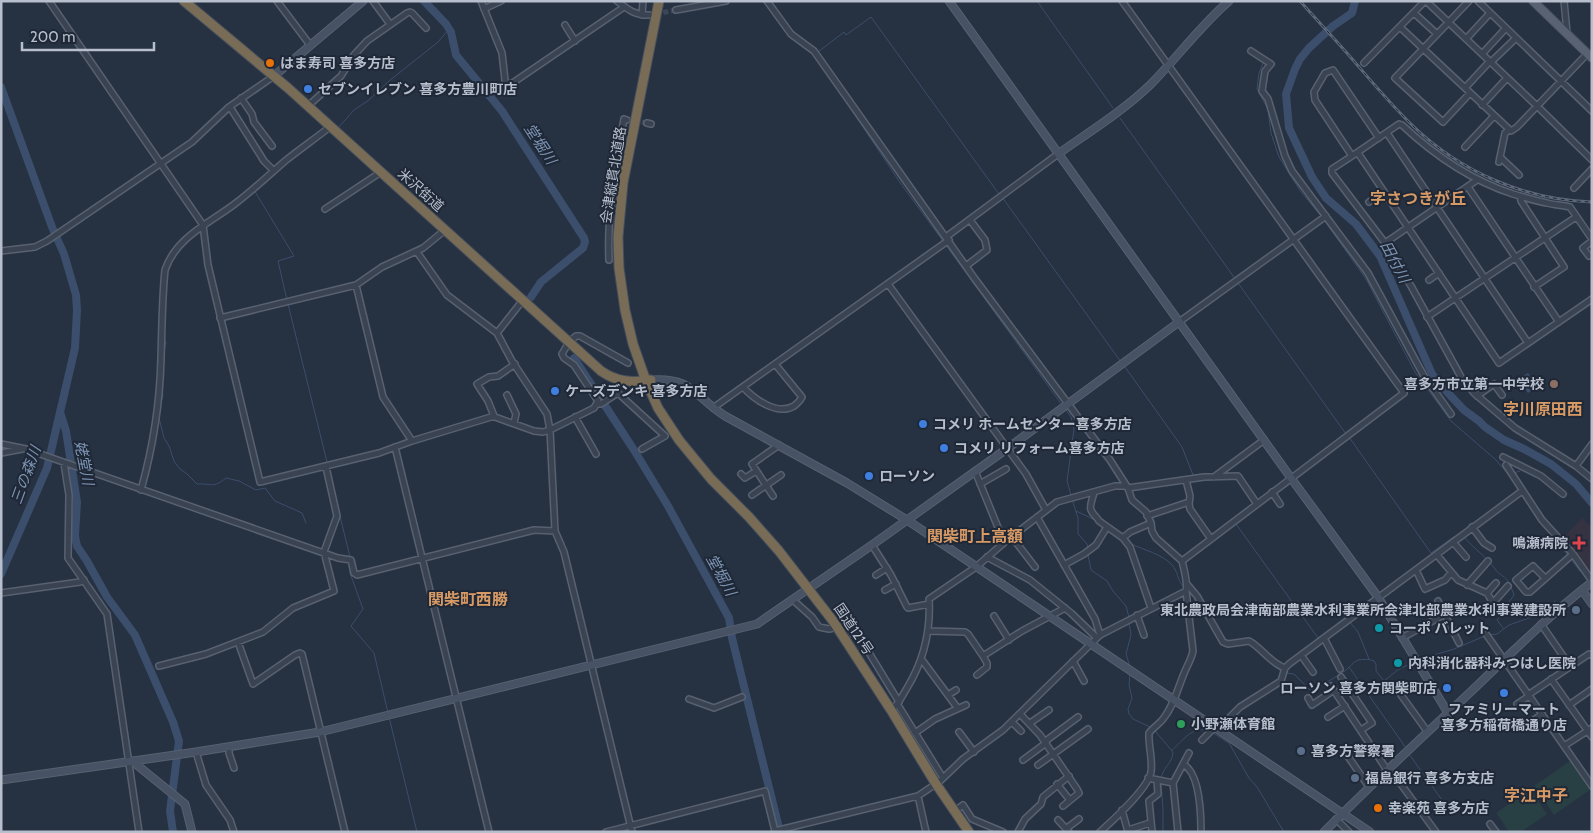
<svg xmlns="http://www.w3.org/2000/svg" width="1593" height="833" font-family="Cabin,'Noto Sans JP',sans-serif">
	<rect width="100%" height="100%" fill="#263142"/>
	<path fill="#353242" d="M1582 518 1592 527V573L1589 575 1562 539Z"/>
	<path fill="#283f43" d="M1570 761 1590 790 1554 815 1534 786Z
		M1530 789 1547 814 1521 832H1509L1496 813Z"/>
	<path fill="#3b4e6b" d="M1528 373 1537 387 1528 393 1518 379Z"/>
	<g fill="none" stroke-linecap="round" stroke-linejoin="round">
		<path stroke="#3b4e6b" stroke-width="1" d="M763 1 789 37 815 56
			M1037 1 1113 108
			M818 52 844 32 846 35 871 17 999 194
			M1263 63 1259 73 1257 89 1268 109 1271 133 1279 157 1301 192 1322 217
			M833 82 901 184 943 241
			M1120 118 1236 280
			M338 128 354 110 369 100 389 81 438 42 449 29
			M254 190 294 256 278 261 287 300
			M1002 197 1121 362
			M1324 220 1366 279 1415 372 1451 421 1496 460 1508 474H1510
			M195 234 202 229
			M945 244 1062 405
			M175 256 187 241
			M1238 283 1346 434
			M288 304 327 462
			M164 350 166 343 164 338
			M1125 367 1182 447 1193 475 1216 474
			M161 402 163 396 162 389
			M1066 410 1071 417 1074 429 1067 481 1071 495
			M159 418 164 438 169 446 174 461 179 468 187 474 197 484C212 483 212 489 226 478L239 481 256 490 265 488 275 501 302 513 306 523
			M1349 437 1431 553 1455 536 1456 539
			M329 471 350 557
			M1222 473H1239L1258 501
			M1514 473 1520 471
			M1521 495 1538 519 1568 555
			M1072 499 1078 518V534L1087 544 1088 548
			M1076 511 1097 521
			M1236 524 1318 638 1372 598
			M1464 537C1474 549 1487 557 1495 569 1499 575 1506 576 1509 583
			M1131 544C1144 550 1162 554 1172 565 1178 571 1177 580 1183 586
			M1088 555 1091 570 1107 581 1113 591 1126 606 1129 617
			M1570 558 1580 571
			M350 566V573L363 609 351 626 374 653 388 713
			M1202 611 1222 645 1226 647 1250 644
			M1349 621 1358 632 1369 659
			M1129 623 1131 635 1126 654 1130 667
			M1503 628 1497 620 1504 613 1503 610 1514 595 1511 587
			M1489 635 1497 634 1509 625 1532 617H1539L1555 601
			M1270 662 1282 672
			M1420 662 1434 655 1454 649 1485 636
			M1349 667 1406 748
			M1286 673 1294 674 1310 690C1320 687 1338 676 1346 670 1350 667 1353 662 1358 660 1364 659 1369 659 1374 661L1376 664V671L1384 681C1397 671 1398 667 1416 663
			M1130 674 1129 685 1132 698 1128 709 1129 714 1133 719 1152 728
			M389 717 417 832
			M1155 731 1173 752C1173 763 1162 768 1161 779
			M1213 733 1229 743 1249 778 1257 787 1284 832
			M1172 750C1183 741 1192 725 1209 731
			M1409 754 1452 814
			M1161 783 1163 809V832"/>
		<path stroke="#3b4e6b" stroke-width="8" d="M424 1 446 24 451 32 456 55 502 111 584 238 585 242 583 248 541 282 531 297
			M1355 1 1352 13 1333 26 1309 48 1300 59 1295 69 1286 94 1289 128 1312 177 1326 198 1356 224 1380 256 1432 374 1448 393 1464 410 1479 421 1485 427 1504 440 1524 449 1551 464 1576 484 1592 503
			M1 87 52 227 64 254 76 295 77 310 75 348 47 468 1 574
			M574 358 634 450 668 506 729 618 732 638 780 832
			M60 412 66 431 77 502 75 536 77 546 87 561 107 597 135 635 173 722 179 741 170 811 173 832"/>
		<path stroke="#3c4657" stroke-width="5" stroke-dasharray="5 2.5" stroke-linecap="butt" d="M656 14 676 10
			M627 120 647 123"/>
		<defs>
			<path id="street" d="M49 1 203 225 208 265 260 482 379 453 412 441 491 417H495L534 431 543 432 550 430 594 408 598 401 574 365 564 358 562 354 569 342 576 336H580L628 363
				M277 1 310 45
				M373 1 390 24
				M481 1 502 53 505 80 506 83 511 84 624 7
				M617 1C627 9 636 16 649 15
				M767 1 791 34 814 51 975 279 1110 460 1128 488 1132 500 1146 512 1151 523 1152 531 1156 538 1182 561C1184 569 1188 583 1186 591L1193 651C1191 661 1186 667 1183 676 1177 691 1173 707 1163 719 1159 724 1153 728 1149 733 1148 745 1153 759 1151 772 1148 789 1113 820 1100 832
				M1122 1 1404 393 1182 561
				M1426 1 1537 106 1592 160
				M1469 1 1395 78 1443 122 1470 93
				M1478 1 1592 111
				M1564 1 1567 33
				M484 9 501 1
				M676 10 726 1
				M1414 13 1437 34
				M642 15 643 1
				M565 25 575 41
				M1400 27 1511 131 1517 127 1587 54
				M1466 39 1490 13
				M1251 51 1271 64 1265 71 1262 91 1268 99 1285 156 1292 171 1368 273 1424 376 1451 414
				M1482 54 1506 28
				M1491 62 1516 38
				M1364 63 1425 1
				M1465 88 1490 61
				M241 98 252 114 254 122 272 146
				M1482 105 1507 78
				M308 106 341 76 354 55 367 41 407 13 410 12 412 13 426 28
				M230 107 264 161 274 171
				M647 123 651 124
				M1387 133 1528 343
				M1379 138 1333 70 1325 73 1314 92 1315 100 1352 156 1399 124 1402 125C1434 155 1470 180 1513 194 1524 197 1535 201 1547 203 1554 205 1562 205 1570 207L1592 239
				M1465 147 1494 116
				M1358 153 1499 363 1592 299
				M1352 156 1332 169V173L1385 243 1411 286 1455 366 1461 377 1474 393 1515 428 1576 466 1592 479
				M1500 157 1519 175
				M1499 162 1505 133 1509 130
				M1468 187 1559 322
				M1574 188 1592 169
				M1520 196 1521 201 1564 267 1534 287
				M1369 202 1384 192
				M325 209 381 172
				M946 237 1058 154
				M1385 243 1477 180
				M1 251 35 247 47 241 192 142 229 107 274 76
				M417 252 447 295 497 333 512 361 547 414 550 430 555 531 564 552 632 832
				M1589 256 1583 248 1592 241
				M609 260C607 212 615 166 624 119L627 120
				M966 266 987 250 985 240 970 220
				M1429 280 1439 273
				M888 284 1026 474 1046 510
				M356 285 383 397 412 441
				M1427 317 1576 217
				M220 318 356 285 382 267 423 248 445 230
				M1179 322 1326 216
				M497 333 523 300
				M743 387C754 399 777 416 794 406 798 403 800 401 802 397L775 364
				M507 395 516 414 514 423
				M1477 396 1494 384 1502 395
				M597 404H601L618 393 665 436 642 449
				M713 408 949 240
				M494 416 488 401 477 384 489 377 498 376 515 364
				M575 417 596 454
				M1 444 26 449 338 558 351 560 354 573 357 575 534 530 555 531
				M395 447 489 832
				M1 453 22 449
				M1503 457 1541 476 1563 494
				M64 463 69 495 68 558 107 614 139 832
				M1506 465 1542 520 1573 554 1592 581
				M1576 466 1592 444
				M975 471 999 530 1006 541
				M741 474 745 478 756 471
				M1214 477 1264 440
				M1186 480 1190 496 1189 504 1190 509 1211 539
				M980 484 1006 469
				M141 490C153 447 160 402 161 358 162 328 162 299 165 270 176 237 210 223 236 203 253 190 269 175 285 161 300 149 316 138 331 126
				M1094 492C1093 498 1089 506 1091 510 1093 515 1097 517 1099 521L1123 538 1130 547 1151 608
				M1272 492 1280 504
				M752 495 781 475
				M773 496 752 464 779 445
				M1147 516 1189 502
				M1037 517 1095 619 1100 635
				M1472 527 1484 543 1492 548
				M1012 537 1035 567
				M1123 538 1130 532 1151 523
				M1453 542 1466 557
				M872 545 891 575 907 607 908 608 929 604
				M1437 555 1458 580 1487 593 1493 603 1508 586
				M987 557 1030 580 1071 613 1097 638
				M1064 565 1084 554 1096 545 1107 527
				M1416 570 1425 589 1445 580 1451 573
				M876 575 887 568
				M1545 578 1533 566 1516 580 1526 592H1530L1573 554
				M1187 584 1197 596 1223 642 1228 644 1249 641C1262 648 1270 663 1285 668
				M1467 585 1488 561
				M885 590 896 584
				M1 593 80 582 84 580
				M1487 593 1496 583
				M793 600 812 617 819 627 829 629 837 627
				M1438 601 1459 643
				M1137 615 1144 635
				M994 616 1009 640
				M1541 624 1570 666
				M929 631 965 632 968 634 983 656 1022 631 1065 608
				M842 634 857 633 899 702
				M1486 634 1592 786
				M1324 638 1340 669
				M1402 638 1445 614
				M238 642 253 684 295 655 300 653 302 654 345 832
				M1301 655 1313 672
				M922 660 956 706
				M1073 661 1084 681
				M159 666 206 654 263 632 293 608 334 591 324 552 337 516 326 467
				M977 675 987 667V663L983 656
				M1341 677 1372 723 1361 730
				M1551 679 1592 737
				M1331 686 1385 767 1392 772 1436 832
				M948 695 956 690
				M1401 695 1427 731
				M1528 695 1589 654 1592 655
				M1308 698 1312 705 1334 690
				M689 699 714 708 742 697
				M1517 704 1529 696
				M898 705 943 778
				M1569 705 1592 689
				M891 710C899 704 902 696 907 688 924 660 931 632 929 599L976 567 1006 541 1057 502 1115 486H1125L1128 488 1204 477 1238 476 1257 504
				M1020 714 1040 735 1077 789 1079 793 1063 806
				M1328 717 1345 706
				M1012 722 1021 731
				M1030 723 1049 710
				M1530 723 1542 714
				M1218 729 1240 707 1281 681 1285 668 1289 664 1522 491
				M959 732 974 752
				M915 733 935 719 966 705
				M1202 740 1215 727
				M1564 746 1592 728
				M229 747V753L234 768
				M196 752 206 785 230 820 234 832
				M1347 755 1369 787
				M1023 760 1046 743 1047 740 1078 717
				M1183 764C1200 773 1201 814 1201 832
				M1038 765 1088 729
				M1148 778 1173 783 1178 832
				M1173 783 1189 753
				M1057 784 1069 799
				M918 796 926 832
				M1122 810 1128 832
				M955 811 963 805 972 819 1003 832
				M1336 819 1349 832
				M1058 820 1069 832
				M1490 824 1496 832
				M1067 828 1079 819
				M1128 830 1150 823
				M1152 831 1149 801 1158 794 1157 780
				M606 832 765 791 775 831 918 796 940 781 963 759 1003 730 1100 635 1186 591
				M1018 832 1025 819 1041 804 1043 797 1069 776"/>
			<path id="secondary" d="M949 1 1291 478 1378 597 1448 713
				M274 76 363 1
				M1058 154C1089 132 1123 111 1150 85 1177 58 1199 27 1229 1
				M651 380C692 377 694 396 725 416L847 483 907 520 1370 832
				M1582 590 1592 604
				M132 761 185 804 192 832
				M1 780 196 752 320 732 757 624 872 545 1008 448 1179 322
				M1324 832C1364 792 1406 752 1448 713 1496 669 1540 622 1592 582"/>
			<path id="primary" d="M1533 1 1592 58"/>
			<path id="highway" d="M184 1 288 88 601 371C617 382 632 383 651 380
				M659 1 623 183 618 237 619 268 625 310 633 344 646 381 658 408 679 440 711 479 749 517 779 551 833 621 891 710 936 784 969 832"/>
		</defs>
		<use href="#street" stroke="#58616f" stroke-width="8"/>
		<use href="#secondary" stroke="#58616f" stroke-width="9"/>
		<use href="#primary" stroke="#444c5b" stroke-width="10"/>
		<use href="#highway" stroke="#454e5c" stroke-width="11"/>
		<use href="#street" stroke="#3a4352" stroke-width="5"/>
		<use href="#secondary" stroke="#485265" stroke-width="7"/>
		<use href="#primary" stroke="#586272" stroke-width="8"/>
		<use href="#highway" stroke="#786c57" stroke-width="9"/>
		<defs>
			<path id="rail" d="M1300 1C1315 18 1331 35 1346 52 1368 77 1389 103 1413 126 1461 172 1525 200 1592 202"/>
		</defs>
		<use href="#rail" stroke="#5c6779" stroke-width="3"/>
		<use href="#rail" stroke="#1f2837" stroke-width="1" stroke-dasharray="4" stroke-linecap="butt"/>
	</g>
	<g fill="#e8710a" stroke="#1f2837" stroke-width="2">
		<circle cx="270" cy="63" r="5"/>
		<circle cx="1378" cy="808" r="5"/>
	</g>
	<g fill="#3f7fe0" stroke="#1f2837" stroke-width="2">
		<circle cx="308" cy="89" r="5"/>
		<circle cx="555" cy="391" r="5"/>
		<circle cx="923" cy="424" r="5"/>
		<circle cx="944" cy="448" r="5"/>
		<circle cx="869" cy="476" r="5"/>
		<circle cx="1447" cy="688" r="5"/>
		<circle cx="1504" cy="693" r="5"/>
	</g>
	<circle fill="#8d6e63" stroke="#1f2837" stroke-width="2" cx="1554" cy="384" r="5"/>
	<path fill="#e0444e" stroke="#1f2837" stroke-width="2" d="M1576.5 535.5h5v5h5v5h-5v5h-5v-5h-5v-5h5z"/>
	<g fill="#5c6f8a" stroke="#1f2837" stroke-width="2">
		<circle cx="1576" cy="610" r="5"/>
		<circle cx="1301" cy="751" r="5"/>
		<circle cx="1355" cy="778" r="5"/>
	</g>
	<g fill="#0f9aa8" stroke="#1f2837" stroke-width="2">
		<circle cx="1379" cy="628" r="5"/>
		<circle cx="1398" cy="663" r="5"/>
	</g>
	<circle fill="#2e9e5b" stroke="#1f2837" stroke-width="2" cx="1181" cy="724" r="5"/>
	<g text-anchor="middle" stroke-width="4" stroke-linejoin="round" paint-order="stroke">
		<g font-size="14" font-weight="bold" fill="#b7becc" stroke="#1f2837" text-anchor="start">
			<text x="280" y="68">はま寿司 喜多方店</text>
			<text x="318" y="94">セブンイレブン 喜多方豊川町店</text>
			<text x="1544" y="389" text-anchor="end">喜多方市立第一中学校</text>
			<text x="565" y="396">ケーズデンキ 喜多方店</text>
			<text x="933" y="429">コメリ ホームセンター喜多方店</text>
			<text x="954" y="453">コメリ リフォーム喜多方店</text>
			<text x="879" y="481">ローソン</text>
			<text x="1568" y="548" text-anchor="end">鳴瀬病院</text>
			<text x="1566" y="615" text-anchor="end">東北農政局会津南部農業水利事業所会津北部農業水利事業建設所</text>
			<text x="1389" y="633">コーポ バレット</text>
			<text x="1408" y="668">内科消化器科みつはし医院</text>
			<text x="1437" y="693" text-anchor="end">ローソン 喜多方関柴町店</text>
			<text x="1504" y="714" text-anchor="middle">ファミリーマート<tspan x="1504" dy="16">喜多方稲荷橋通り店</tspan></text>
			<text x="1191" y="729">小野瀬体育館</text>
			<text x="1311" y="756">喜多方警察署</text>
			<text x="1365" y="783">福島銀行 喜多方支店</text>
			<text x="1388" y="813">幸楽苑 喜多方店</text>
		</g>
		<g font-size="14" fill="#b7becc" stroke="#1f2837">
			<text transform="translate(613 175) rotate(-81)" y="5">会津縦貫北道路</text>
			<text transform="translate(421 190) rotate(42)" y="5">米沢街道</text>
			<text transform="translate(854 629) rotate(56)" y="5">国道121号</text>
		</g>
		<g font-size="15" font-style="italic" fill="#7d94b3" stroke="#1f2837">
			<text transform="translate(540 144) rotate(57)" y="5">堂堀川</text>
			<text transform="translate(1395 262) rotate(62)" y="5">田付川</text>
			<text transform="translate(84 463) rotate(79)" y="5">姥堂川</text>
			<text transform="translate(26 475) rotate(-70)" y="5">三の森川</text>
			<text transform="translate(721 575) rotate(61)" y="5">堂堀川</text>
		</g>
		<g font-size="16" font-weight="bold" fill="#d89a65" stroke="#1f2837">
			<text x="1418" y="204">字さつきが丘</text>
			<text x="1543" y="415">字川原田西</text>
			<text x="975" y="542">関柴町上高額</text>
			<text x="468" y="605">関柴町西勝</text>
			<text x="1536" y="801">字江中子</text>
		</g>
	</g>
	<rect width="1593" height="833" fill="none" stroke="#b7becc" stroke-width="5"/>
	<path d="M22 42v8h132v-8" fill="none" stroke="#b7becc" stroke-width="2.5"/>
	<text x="30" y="42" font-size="15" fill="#b7becc" stroke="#1f2837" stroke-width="4" paint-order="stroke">200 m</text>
</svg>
